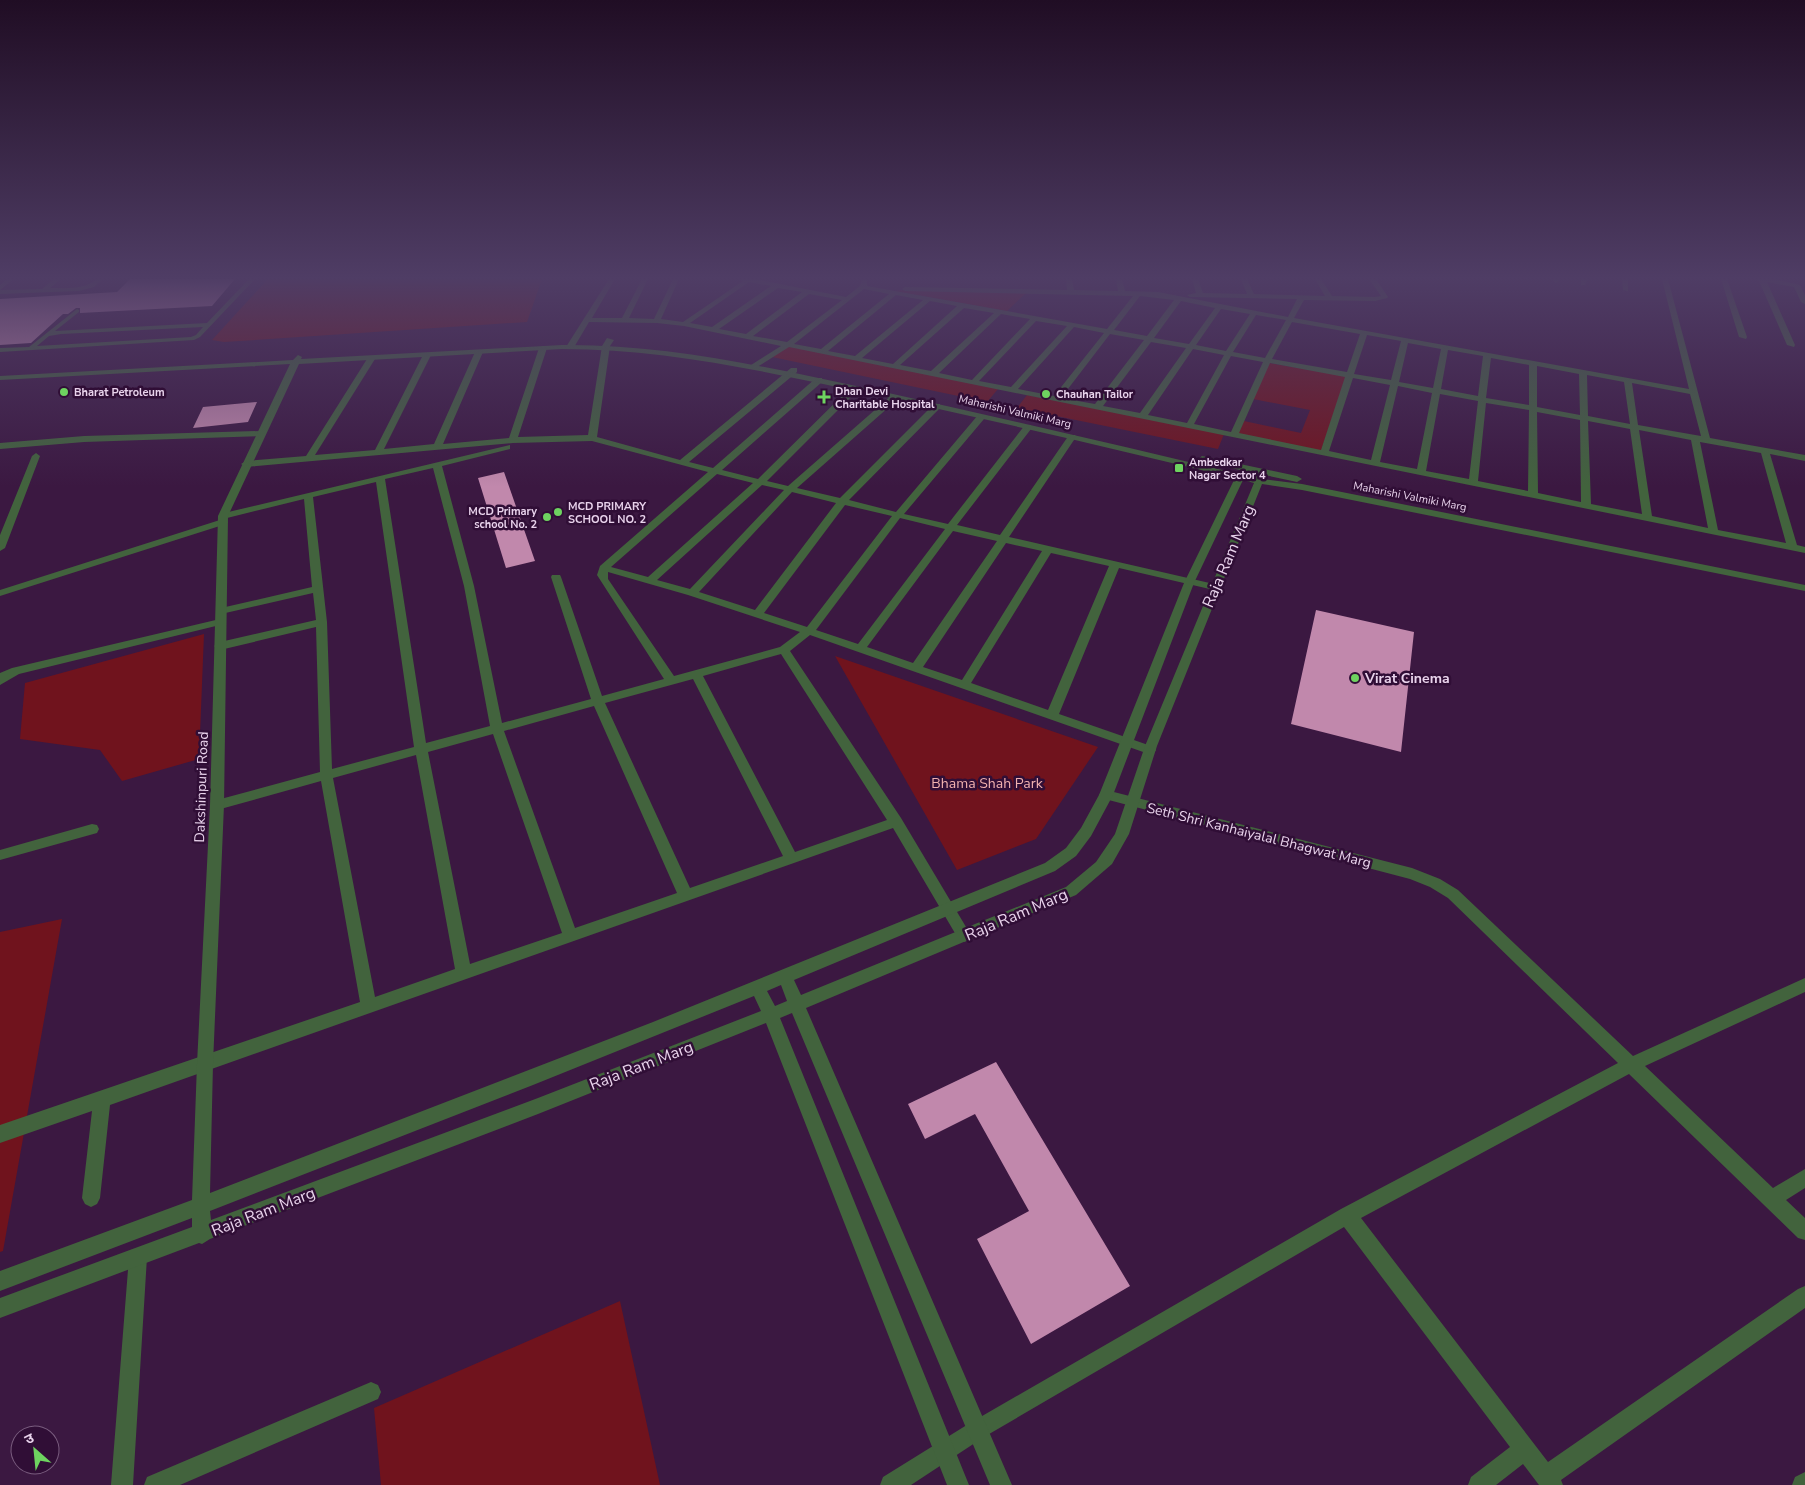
<svg xmlns="http://www.w3.org/2000/svg" width="1805" height="1485" font-family="'Nunito Sans','Noto Sans Devanagari',sans-serif">
	<rect width="100%" height="100%" fill="#3b1841"/>
	<path fill="#70131d" d="M268 279H542L527 322 224 342 212 340Z
		M904 290 1026 293 1007 311 894 291Z
		M789 346 998 389 987 402 772 357Z
		M1269 363 1346 376 1321 451 1238 434 1244 421 1301 433 1310 410 1253 399Z
		M1027 395 1224 434 1218 449 1017 408Z
		M204 634 199 759 122 781 100 750 20 739 25 683Z
		M835 656 1098 747 1036 839 957 870Z
		M62 919 3 1251 0 1252V932Z
		M620 1301 660 1485H381L374 1408Z"/>
	<path fill="#c188ac" d="M130 279H235L212 306 80 313V308H76L68 314H63L31 343 0 345V299L117 292Z
		M257 402 248 422 193 428 203 407Z
		M504 472 535 561 506 568 478 478Z
		M1316 610 1414 632 1401 752 1291 724Z
		M996 1062 1130 1286 1031 1344 977 1239 1029 1211 975 1114 925 1139 908 1104Z"/>
	<g fill="none" stroke-linecap="round" stroke-linejoin="round">
		<path fill="#42633d" fill-rule="evenodd" d="M7 279H14L0 290V285Z
			M54 279H61L50 288C66 288 84 290 97 279H103L94 287 79 291 0 294V290L42 289Z
			M249 279H255L200 337 194 340 0 352V348L29 347 77 309 79 310V312L55 331 207 323ZM203 327 196 335 191 337 37 346 49 336 61 334Z"/>
		<path fill="#42633d" fill-rule="evenodd" d="M609 279H615L592 318H622L642 279H648L629 318 654 319 673 279H679L661 319 683 322 743 281 741 279H755L846 297 860 286 862 280 865 279 867 281V286L1107 329 1133 296 905 291 902 289 905 287 1067 290 1066 279H1072L1074 290 1118 291 1116 279H1122L1125 291 1158 292 1288 317 1297 299 1190 297 1187 295 1196 293 1192 279H1198L1203 293 1247 294 1241 279H1247L1254 294 1325 296 1315 279H1321L1332 296 1375 297 1381 296 1369 279H1376L1388 297 1387 298 1375 301 1304 300 1294 318 1689 389 1662 279H1668L1710 438 1805 455V461L1770 454 1797 545 1805 547V553L789 347 754 369H751V365L781 346 684 326 657 323 589 322 573 349H567L566 347ZM749 282 771 286 712 327 690 323ZM778 288 802 292 746 334 719 329ZM864 289 889 294 821 349 794 344ZM809 294 842 300 787 342 753 336ZM896 295 923 300 855 356 828 351ZM1140 296 1174 300 1147 336 1114 330ZM930 301 957 306 893 364 862 358ZM1181 301 1215 308 1189 344 1154 338ZM964 308 994 313 931 371 900 365ZM1221 309 1250 314 1226 351 1196 345ZM1001 314 1030 319 972 380 939 373ZM1256 315 1286 320 1265 358 1233 352ZM1036 321 1067 326 1011 387 979 381ZM1292 322 1360 334 1347 372 1272 359ZM1074 327 1104 333 1054 396 1018 389ZM1110 334 1144 340 1095 404 1061 398ZM1367 335 1401 341 1391 380 1354 374ZM1151 342 1186 348 1140 413 1103 406ZM1408 343 1441 349 1433 388 1399 382ZM1193 349 1224 355 1187 423 1148 415ZM1448 350 1483 356 1478 396 1441 389ZM1231 356 1263 362 1231 432 1194 424ZM1491 358 1529 365V405L1486 398ZM1270 363 1345 377 1321 450 1239 433ZM1537 366 1579 374 1580 415 1537 407ZM1587 375 1624 382 1630 424 1588 416ZM1353 378 1390 385 1371 460 1329 451ZM1632 383 1690 394 1701 436 1638 425ZM1398 386 1432 393 1417 469 1380 462ZM1440 394 1478 401 1469 479 1426 471ZM1486 403 1529 410 1528 491 1478 481ZM1537 412 1580 420 1581 502 1538 493ZM1588 421 1630 429 1642 514 1591 504ZM1639 430 1691 440 1708 528 1652 516ZM1700 442 1761 453 1786 543 1718 530Z
			M1551 279H1558L1559 281 1556 283Z
			M1581 279H1587L1585 285H1581Z
			M1622 279H1628V291L1623 290Z
			M1721 279H1727L1747 337 1746 339 1739 337Z
			M1757 279H1774L1800 285 1805 295V304L1801 302 1794 287 1767 282 1795 345 1794 347 1787 345 1759 281Z
			M607 338 614 340 610 346 597 437 680 460 791 368H797V372L689 462 713 468 816 378H822V382L722 470 758 479 852 386H858V390L767 481 788 486 892 395H898V399L797 488 840 498 934 404H940V408L849 500 896 512 978 415H984V419L904 514 948 524 1025 425H1031V429L957 525 1000 535 1069 435H1075L1076 437 1009 537 1214 584 1219 587 1214 590 1119 568 1059 714 1154 747 1156 750 1154 753H1146L810 635 790 651 901 818 969 932 971 936 969 940 964 942 959 940 893 828 110 1105 100 1198 97 1204 91 1207 85 1204 82 1198 92 1111 0 1143V1125L360 1002 321 781 217 810 212 809 210 805 212 801 217 800 320 772 316 627 220 650 214 646 220 642 316 620 313 593 221 614 216 611 221 608 312 587 304 499 223 519 220 518V514L510 445V449L442 466 474 586 502 723 591 699 551 577 552 575H560L561 577 602 696 664 679 597 575 600 566 708 472 592 441 513 443 246 467 241 464 246 461 306 456 367 359 371 357 375 359 315 455 375 450 423 355 427 353 431 355 384 449 434 444 475 352 479 350 483 352 443 444 509 438 539 348 543 346 547 348 518 437 588 435 602 346ZM433 468 464 586 490 726 426 743 385 479ZM717 474 753 483 648 577 611 567ZM376 482 414 747 332 769 327 622 313 497ZM762 485 784 490 690 589 657 580ZM792 492 836 503 755 610 699 592ZM845 505 892 516 807 627 764 613ZM900 518 945 529 858 644 816 630ZM953 531 997 541 913 663 867 647ZM1006 543 1042 551 962 680 923 667ZM1051 553 1109 566 1048 710 971 683ZM608 572 688 595 800 632 780 647 674 676 608 579ZM781 654 887 820 795 852 703 676ZM693 679 783 856 690 888 605 703ZM594 706 677 893 575 928 504 731ZM493 734 562 933 470 964 428 752ZM416 755 455 969 375 997 333 778Z
			M260 431 264 434 263 436 84 442 0 449V443L84 436Z
			M36 453 40 456 5 548 0 551V535L32 456Z
			M223 519 228 522 226 524 0 596V590Z
			M220 619 225 622 224 624 19 674 0 685V673L12 668Z
			M1106 790 1412 868 1440 879 1458 890 1633 1056 1805 978V992L1645 1066 1773 1188 1805 1169V1188L1786 1200 1805 1218V1240L1798 1238 1629 1074 1361 1218 1548 1462 1798 1289 1805 1286V1308L1561 1480 1563 1485H1539L1523 1464 1496 1485H1468L1471 1477 1510 1447 1344 1227 984 1437 911 1485H880L883 1477 970 1423 1341 1209 1618 1063 1448 898 1430 887 1410 879 1101 798 1099 795 1101 792Z
			M92 824 97 825 99 829 97 833 0 860V850Z
			M138 1248 145 1250 147 1257 133 1485H111L129 1257 131 1250Z
			M371 1382 378 1385 381 1392 378 1399 180 1485H144L147 1477Z
			M1805 1472V1485H1792L1795 1477Z"/>
		<path fill="#42633d" fill-rule="evenodd" d="M562 345C669 344 771 368 875 390 997 417 1118 445 1239 474L1245 471 1202 462 1198 459 1202 456 1297 476 1302 479 1297 482 1260 474 1262 479 1302 484 1805 585V591L1302 490 1262 484 1157 746 1129 834 1112 864 1076 895 806 1008 1012 1485H990L792 1013 780 1018 969 1485H947L766 1023 538 1114 210 1239 202 1244 199 1243 0 1318V1298L192 1227V1218L0 1291V1271L192 1200 197 1064 210 805 218 516 290 364 0 380V376L293 360 298 355 302 357 301 359ZM562 349C669 349 771 373 875 395 995 421 1115 449 1235 478L1184 583 1099 795 1081 828 1066 848 1045 863 653 1022 210 1193 213 1064 224 805 228 516 299 364ZM1243 480 1254 483 1145 746 1115 834 1096 862 1066 887 801 995 794 980 1055 871 1076 856 1091 836 1113 795 1194 583ZM781 985 787 1001 775 1006 767 991ZM754 996 761 1011 538 1098 211 1220 210 1211 533 1085Z"/>
	</g>
	<linearGradient id="sky" x2="0" y2="1"><stop stop-color="#200d24"/><stop offset="0.57" stop-color="#4f3d65"/><stop offset="1" stop-color="#4f3d65" stop-opacity="0"/></linearGradient>
	<rect width="1805" height="487" fill="url(#sky)"/>
	<g fill="#6ed360" stroke="#300e36" stroke-width="2">
		<circle cx="64" cy="392" r="5"/>
		<circle cx="1046" cy="394" r="5"/>
		<path d="M821.5 389.5h5v5h5v5h-5v5h-5v-5h-5v-5h5z"/>
		<rect x="1174" y="463" width="10" height="10" rx="2.5"/>
		<circle cx="558" cy="512" r="5"/>
		<circle cx="547" cy="517" r="5"/>
		<circle cx="1355" cy="678" r="5"/>
	</g>
	<g text-anchor="middle" stroke-width="5" stroke-linejoin="round" paint-order="stroke">
		<g font-size="11" font-weight="bold" fill="#e9d3ec" stroke="#300e36" text-anchor="start">
			<text x="835" y="395">Dhan Devi<tspan x="835" dy="13">Charitable Hospital</tspan></text>
			<text x="74" y="396">Bharat Petroleum</text>
			<text x="1056" y="398">Chauhan Tailor</text>
			<text x="1189" y="466">Ambedkar<tspan x="1189" dy="13">Nagar Sector 4</tspan></text>
			<text x="568" y="510">MCD PRIMARY<tspan x="568" dy="13">SCHOOL NO. 2</tspan></text>
			<text x="537" y="515" text-anchor="end">MCD Primary<tspan x="537" dy="13">school No. 2</tspan></text>
		</g>
		<g font-size="11" fill="#e9d3ec" stroke="#300e36">
			<text transform="translate(1015 411) rotate(13)" y="4">Maharishi Valmiki Marg</text>
			<text transform="translate(1410 496) rotate(11)" y="4">Maharishi Valmiki Marg</text>
		</g>
		<g font-size="14" font-weight="bold" fill="#e9d3ec" stroke="#300e36" text-anchor="start">
			<text x="1365" y="683">Virat Cinema</text>
		</g>
		<g font-size="14" fill="#f1b1af" stroke="#300e36">
			<text x="987" y="788">Bhama Shah Park</text>
		</g>
		<g font-size="14" fill="#e9d3ec" stroke="#300e36">
			<text transform="translate(201 787) rotate(-88)" y="5">Dakshinpuri Road</text>
			<text transform="translate(1259 835) rotate(14)" y="5">Seth Shri Kanhaiyalal Bhagwat Marg</text>
		</g>
		<g font-size="16" fill="#e9d3ec" stroke="#300e36">
			<text transform="translate(1228 556) rotate(-67)" y="6">Raja Ram Marg</text>
			<text transform="translate(1016 914) rotate(-23)" y="6">Raja Ram Marg</text>
			<text transform="translate(641 1065) rotate(-21)" y="6">Raja Ram Marg</text>
			<text transform="translate(263 1211) rotate(-21)" y="6">Raja Ram Marg</text>
		</g>
	</g>
	<g transform="translate(35 1450) rotate(333)"><circle r="24" fill="#300e36" stroke="#7a5d7f"/>
	<path d="M0-4L9 19L0 12L-9 19Z" fill="#6ed360"/>
	<text y="-8" font-size="14" font-weight="bold" text-anchor="middle" fill="#e9d3ec">उ</text>
	</g>
</svg>
